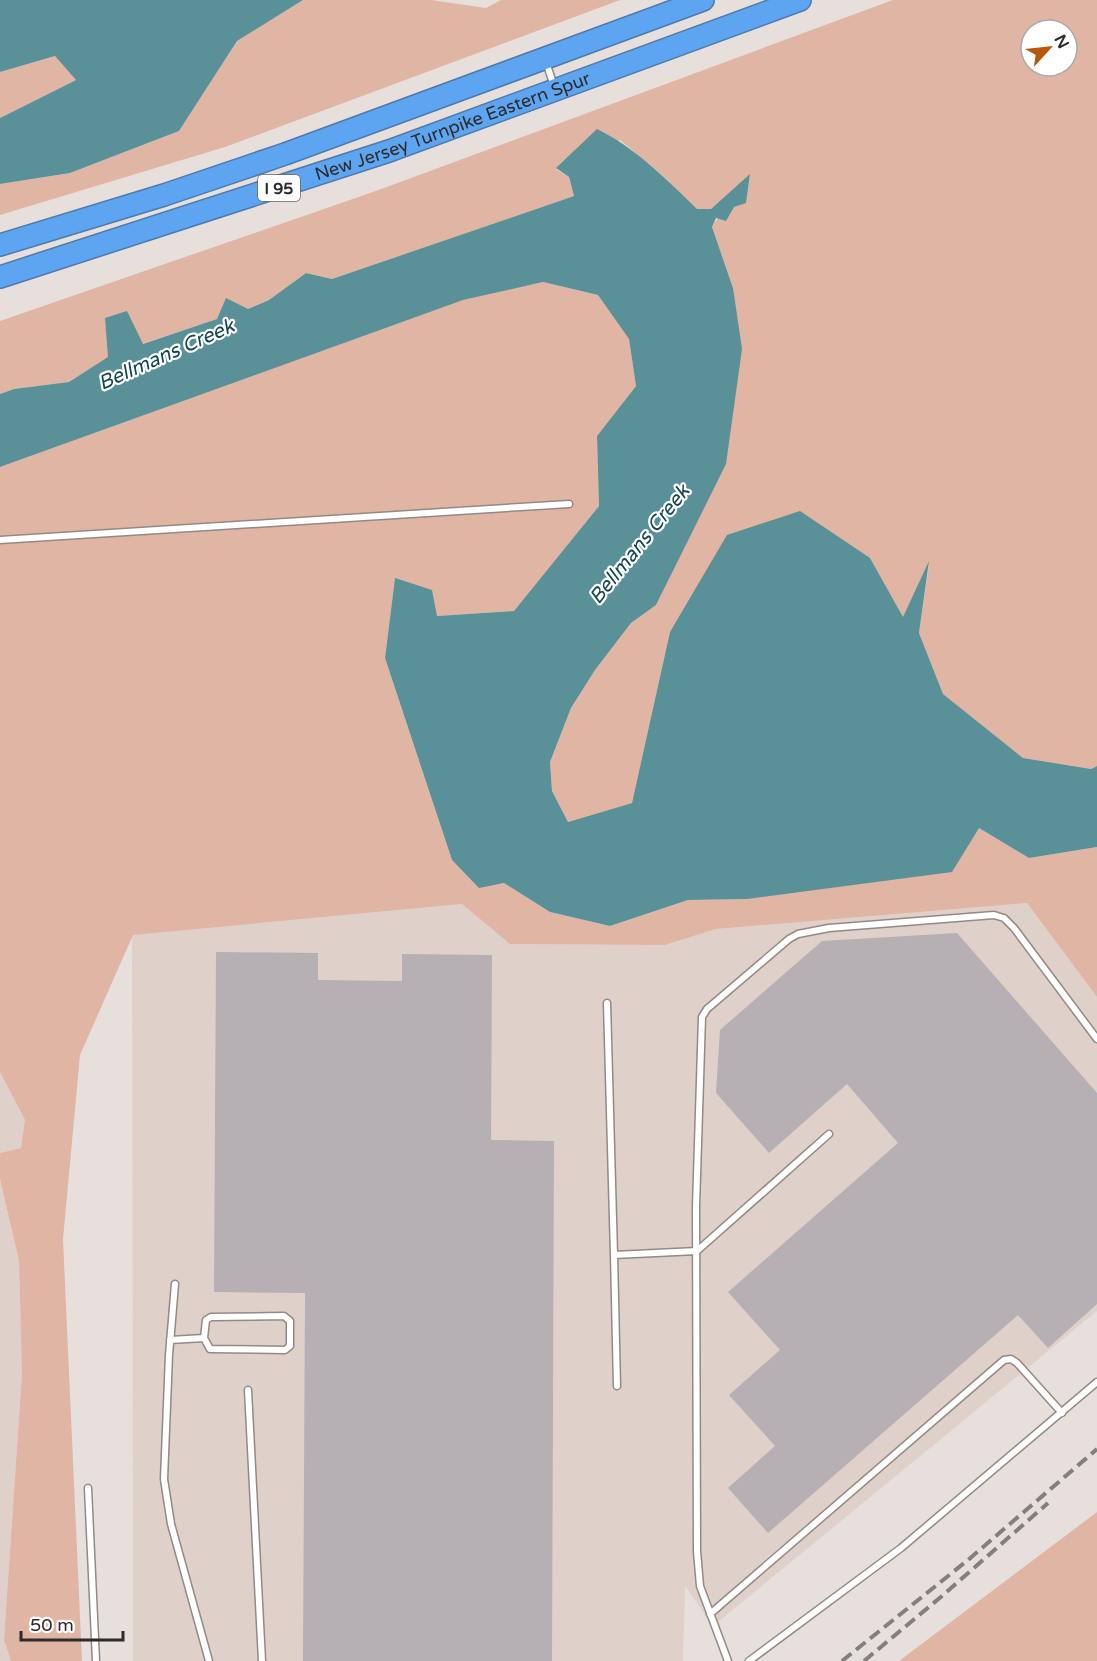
<svg xmlns="http://www.w3.org/2000/svg" width="1097" height="1661" font-family="'Varela Round',sans-serif">
	<rect width="100%" height="100%" fill="#e7dfdc"/>
	<path fill="#e0d0ca" d="M1027 903 1097 997V1311L713 1626 685 1586 683 1661H133L132 935 462 904 510 944 665 945 716 929Z
		M0 1072 25 1120 21 1148 0 1153Z
		M0 1179 19 1261 22 1374 4 1640 11 1661H0Z"/>
	<path fill="#e0b5a3" fill-rule="evenodd" d="M303 0H431L486 8 501 0H620L225 147 0 215V184L70 173 179 131 237 41Z
		M893 0H1097V766L1091 769 1023 758 943 694 919 633 929 564 903 618 870 558 670 632 632 803 568 822 552 791 550 762 571 708 595 670 631 623 656 605 689 537 733 288 712 227C719 213 732 207 746 202L750 175 711 209 697 210 662 175 620 140 556 169 569 177 574 196 332 279 306 273 269 300 248 309 142 344 105 318 109 357 69 382 14 389 0 394V321L373 192ZM1031 30H1067V66H1031Z
		M55 56 76 80 0 118V72Z
		M543 282 598 295 629 339 636 386 597 436 599 506 514 611 437 616 395 578 385 658 452 860 479 887 504 883 550 912 610 926 688 900 747 899 979 828 1029 858 1097 847V997L1027 903 716 929 665 945 510 944 462 904 133 935 80 1055 63 1239 82 1661H11L4 1640 22 1374 19 1261 0 1179V1153L21 1148 25 1120 0 1072V467L462 300Z
		M1097 1512V1661H899Z"/>
	<path fill="#5a9097" d="M0 0H303L237 41 179 131 70 173 0 184V118L76 80 55 56 0 72Z
		M597 129C636 148 666 179 697 209H711L750 174 746 203 734 207 726 221 716 218 712 227 733 288 742 349 726 464 656 605 631 623 595 670 571 708 550 762 552 791 568 822 632 803 670 632 727 535 800 511 870 558 903 617 929 561 919 633 943 694 1023 758 1091 769 1097 766V847L1029 858 979 828 952 872 747 899 688 900 610 926 550 912 504 883 479 888 452 860 385 658 395 578 432 590 437 616 514 611 599 506 597 436 636 386 629 339 598 295 543 282 463 300 0 467V394L14 389 69 382 108 357 105 318 127 311 143 344 217 319 226 298 248 309 269 300 306 273 332 279 574 196 569 177 556 168Z"/>
	<path fill="#b6afb4" d="M957 933 1097 1093V1304L1048 1348 1018 1315 768 1533 728 1488 775 1446 729 1395 780 1350 728 1292 898 1143 847 1084 769 1153 716 1093 720 1030 822 941Z
		M216 952 318 953V980L402 981V954L492 955 491 1140 554 1141 552 1661H303L305 1293 214 1292Z"/>
	<g fill="none" stroke-linecap="round" stroke-linejoin="round">
		<defs>
			<path id="service" d="M546 62 554 86
				M0 540 569 504
				M607 1003 614 1255 697 1251 829 1134
				M614 1255 617 1386
				M175 1284 169 1355 164 1479 171 1524 209 1661
				M170 1340 204 1338 210 1349 285 1350 290 1346V1321L284 1316 211 1317 206 1320 204 1338
				M248 1390 262 1661
				M88 1488 96 1661
				M710 1614 1004 1360 1011 1359 1017 1363 1062 1413
				M728 1661 700 1586 697 1551 696 1207 702 1017 707 1009 789 939 798 934 829 928 994 915 1004 918 1014 928 1097 1039
				M749 1661 901 1548 1097 1382"/>
			<g id="motorway">
				<path d="M0 245 164 195 285 154 703 0"/>
				<path id="s1" d="M0 277 389 151 800 0"/>
			</g>
		</defs>
		<use href="#service" stroke="#928a87" stroke-width="9"/>
		<use href="#motorway" stroke="#4d7aab" stroke-width="24"/>
		<use href="#service" stroke="#fff" stroke-width="6"/>
		<use href="#motorway" stroke="#5ea5f1" stroke-width="21"/>
		<path stroke="#847e7c" stroke-width="4" stroke-dasharray="12 6" stroke-linecap="butt" d="M842 1661 968 1560 1097 1449
			M864 1661 942 1596 1048 1503"/>
	</g>
	<g text-anchor="middle" stroke-width="4.5" stroke-linejoin="round" paint-order="stroke">
		<rect fill="#fff" stroke="#6c6a69" stroke-width="1.5" x="258" y="175" width="42" height="26" rx="4.5"/>
		<g font-size="16" font-weight="bold" fill="#2d2a29">
			<text x="279" y="194">I 95</text>
		</g>
		<g font-size="18" fill="#2d2a29" stroke="#fff">
			<text dy="6" stroke="none"><textPath href="#s1" startOffset="477">New Jersey Turnpike Eastern Spur</textPath></text>
		</g>
		<g font-size="20" font-style="italic" fill="#13464b" stroke="#fff">
			<text transform="translate(166 354) rotate(-24)" y="7">Bellmans Creek</text>
			<text transform="translate(639 544) rotate(-51)" y="7">Bellmans Creek</text>
		</g>
	</g>
	<g transform="translate(1049 48) rotate(63)"><circle r="28" fill="#ffffff" stroke="#abaaa9" stroke-width="1.5"/>
	<path d="M0-4.5L10 22L0 15L-10 22Z" fill="#b65709"/>
	<text y="-9" font-size="16" font-weight="bold" text-anchor="middle" fill="#2d2a29">N</text>
	</g>
	<path d="M21 1631v9h102v-9" fill="none" stroke="#2d2a29" stroke-width="3"/>
	<text x="30" y="1631" font-size="18" fill="#2d2a29" stroke="#ffffff" stroke-width="4.5" paint-order="stroke">50 m</text>
</svg>
